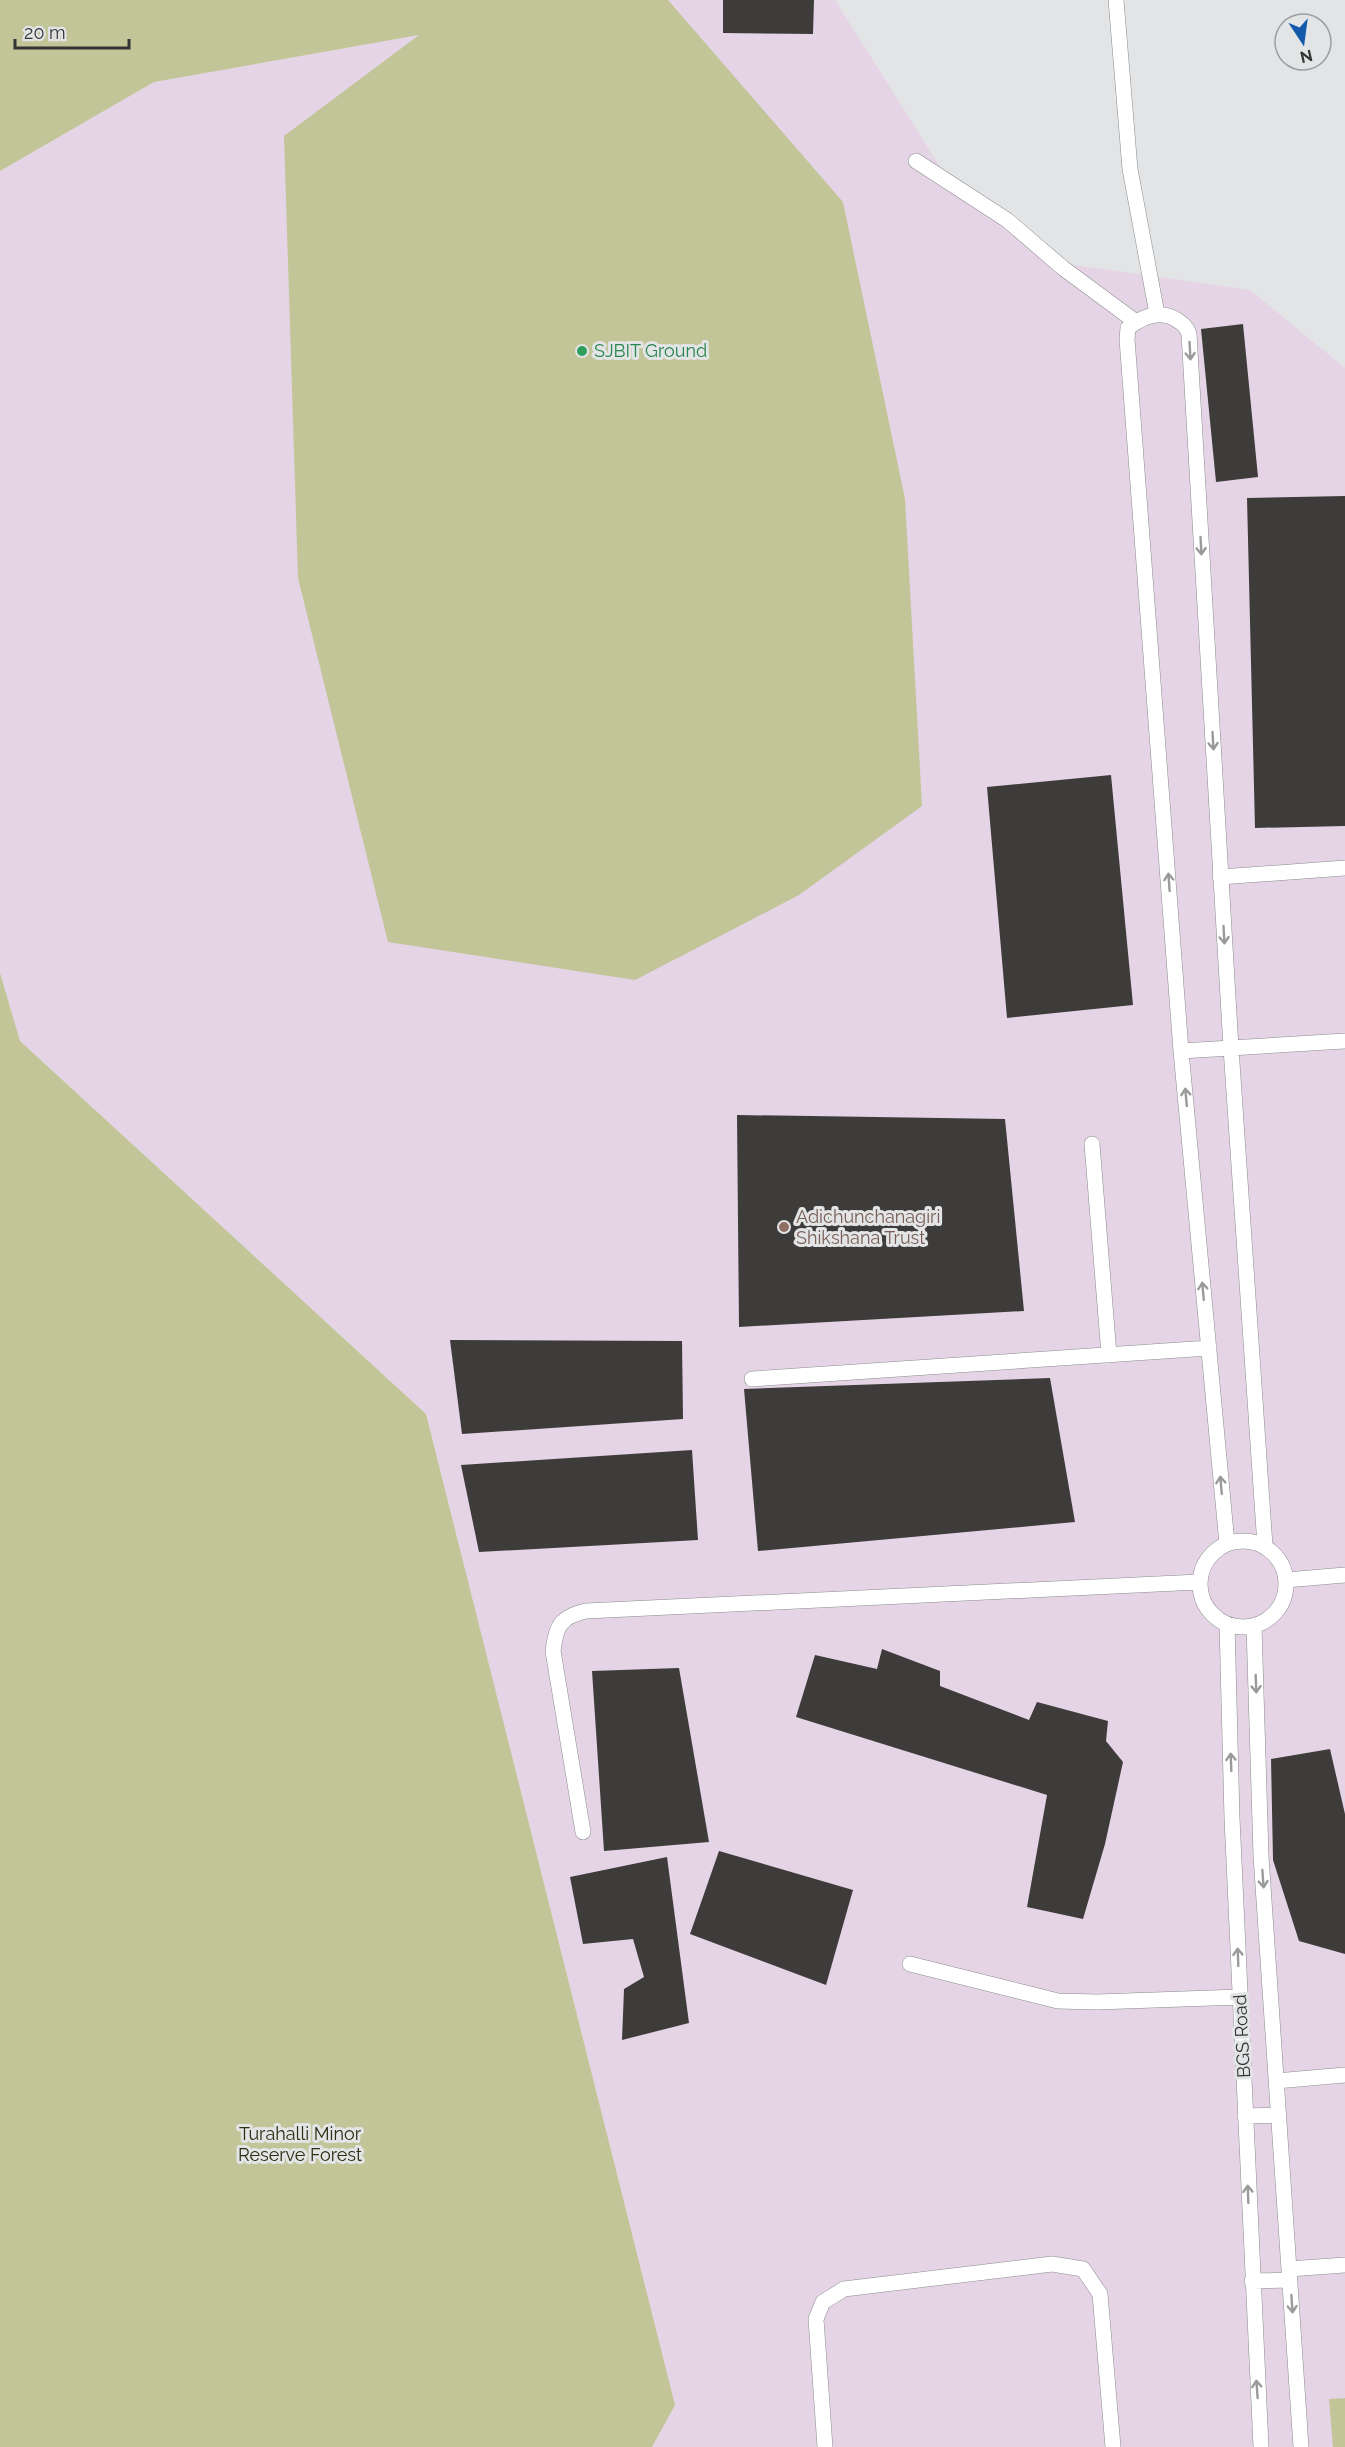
<svg xmlns="http://www.w3.org/2000/svg" width="1345" height="2447" font-family="Raleway,sans-serif">
	<rect width="100%" height="100%" fill="#e3e4e6"/>
	<path fill="#e5d4e5" d="M615 0H835L954 189 1067 264 1250 290 1345 368V2447H652L675 2405 426 1414 20 1041 0 973V171L154 82Z"/>
	<path fill="#c1c597" d="M0 0H668L843 202 905 499 922 806 799 895 635 980 388 942 298 578 284 136 419 35 154 82 0 171Z
		M0 973 20 1041 426 1414 675 2405 652 2447H0Z
		M1345 2398V2447H1333L1329 2399Z"/>
	<path fill="#3e3c3b" d="M723 0H814L813 34 723 33Z
		M1243 324 1258 477 1216 482 1201 329Z
		M1345 496V826L1255 828 1247 498Z
		M1111 775 1133 1005 1007 1018 987 787Z
		M737 1115 1005 1119 1024 1311 739 1327Z
		M450 1340 682 1341 683 1419 462 1434Z
		M1050 1378 1075 1522 758 1551 744 1389Z
		M692 1450 698 1540 479 1552 461 1465Z
		M882 1649 940 1671V1686L1029 1720 1037 1702 1108 1721 1106 1741 1123 1762 1105 1844 1083 1919 1027 1907 1047 1795 796 1717 815 1655 877 1669Z
		M679 1668 709 1842 604 1851 592 1671Z
		M1330 1749 1345 1814V1954L1299 1941 1273 1860 1271 1759Z
		M719 1851 853 1890 826 1985 690 1934Z
		M667 1857 689 2023 622 2040 624 1989 644 1977 633 1939 583 1944 570 1877Z"/>
	<g fill="none" stroke-linecap="round" stroke-linejoin="round">
		<defs>
			<path id="service" d="M1116 0 1130 169 1157 314
				M916 161 1007 220 1063 268 1136 322
				M1220 877 1345 868
				M1181 1051 1345 1041
				M1092 1144 1109 1355
				M752 1379 1209 1348
				M1200 1584a43 43 0 1 1 86 0a43 43 0 1 1-86 0Z
				M1227 1544 1181 1051 1127 339 1128 328C1143 316 1160 309 1177 320 1183 324 1187 327 1189 334L1231 1048 1265 1546
				M1286 1580 1345 1575
				M1227 1624 1232 1818 1261 2447
				M1254 1626 1261 1856 1301 2447
				M583 1832 553 1651C556 1626 560 1617 586 1611L1199 1582
				M910 1964 1058 2001 1097 2002 1240 1997
				M1276 2081 1345 2075
				M1245 2116 1279 2115
				M1289 2269 1345 2265
				M1252 2281 1290 2280
				M825 2447 816 2319 823 2302 844 2289 1052 2264 1083 2269 1100 2294 1113 2447"/>
		</defs>
		<use href="#service" stroke="#8a8c8e" stroke-width="16"/>
		<use href="#service" stroke="#fff" stroke-width="15"/>
	</g>
	<defs><path id="oneway-shaft" d="M-6 0H5M1.5-3L5.5 0L1.5 3" fill="none" stroke-width="1.6" stroke-linecap="round" stroke-linejoin="round" transform="scale(1.5)"/></defs>
	<g stroke="#999a9a">
		<use href="#oneway-shaft" transform="translate(1190 351) rotate(87)"/>
		<use href="#oneway-shaft" transform="translate(1201 546) rotate(87)"/>
		<use href="#oneway-shaft" transform="translate(1213 741) rotate(87)"/>
		<use href="#oneway-shaft" transform="translate(1169 882) rotate(-94)"/>
		<use href="#oneway-shaft" transform="translate(1224 935) rotate(87)"/>
		<use href="#oneway-shaft" transform="translate(1186 1097) rotate(-95)"/>
		<use href="#oneway-shaft" transform="translate(1203 1291) rotate(-95)"/>
		<use href="#oneway-shaft" transform="translate(1221 1485) rotate(-95)"/>
		<use href="#oneway-shaft" transform="translate(1256 1684) rotate(88)"/>
		<use href="#oneway-shaft" transform="translate(1231 1762) rotate(-92)"/>
		<use href="#oneway-shaft" transform="translate(1263 1879) rotate(86)"/>
		<use href="#oneway-shaft" transform="translate(1238 1957) rotate(-92)"/>
		<use href="#oneway-shaft" transform="translate(1248 2194) rotate(-92)"/>
		<use href="#oneway-shaft" transform="translate(1292 2304) rotate(86)"/>
		<use href="#oneway-shaft" transform="translate(1257 2389) rotate(-94)"/>
	</g>
	<circle fill="#2e9e5b" stroke="#e3e4e6" stroke-width="2" cx="582" cy="351" r="6"/>
	<circle fill="#8d6e63" stroke="#e3e4e6" stroke-width="2" cx="784" cy="1227" r="6"/>
	<g text-anchor="middle" stroke-width="6" stroke-linejoin="round" paint-order="stroke">
		<g font-size="18" fill="#27864d" stroke="#e3e4e6" text-anchor="start">
			<text x="594" y="357">SJBIT Ground</text>
		</g>
		<g font-size="18" fill="#785e54" stroke="#e3e4e6" text-anchor="start">
			<text x="796" y="1223">Adichunchanagiri<tspan x="796" dy="21">Shikshana Trust</tspan></text>
		</g>
		<g font-size="18" fill="#333434" stroke="#e3e4e6">
			<text transform="translate(1242 2036) rotate(-93)" y="6">BGS Road</text>
		</g>
		<g font-size="18" fill="#2c2e11" stroke="#e3e4e6">
			<text x="300" y="2140">Turahalli Minor<tspan x="300" dy="21">Reserve Forest</tspan></text>
		</g>
	</g>
	<g transform="translate(1303 42) rotate(167)"><circle r="28" fill="#e3e4e6" stroke="#9d9e9f" stroke-width="1.5"/>
	<path d="M0-4.5L10 22L0 15L-10 22Z" fill="#135aaa"/>
	<text y="-9" font-size="16" font-weight="bold" text-anchor="middle" fill="#333434">N</text>
	</g>
	<path d="M15 39v9h114v-9" fill="none" stroke="#333434" stroke-width="3"/>
	<text x="24" y="39" font-size="18" fill="#333434" stroke="#e3e4e6" stroke-width="4.5" paint-order="stroke">20 m</text>
</svg>
